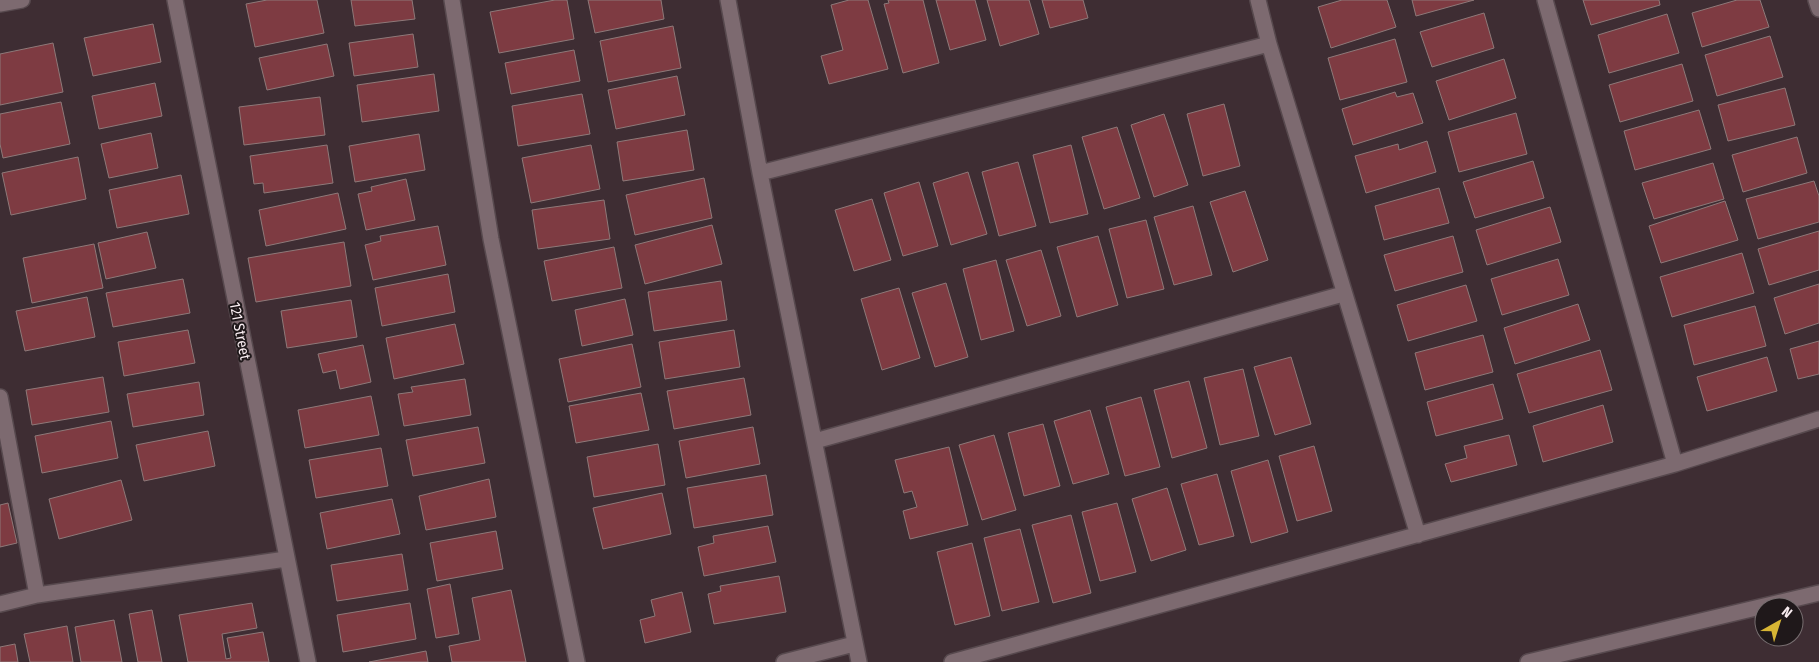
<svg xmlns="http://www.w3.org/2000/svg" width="1819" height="662" font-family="'Fira Sans Condensed',sans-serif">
	<rect width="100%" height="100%" fill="#3e2d33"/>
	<path fill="#7e3b42" stroke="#8e7979" d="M267 0H317L324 33 255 47 246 4Z
		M351 0H412L415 19 355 26Z
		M555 0H567L574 39 499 53 490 12Z
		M588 0H661L664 19 595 33Z
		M849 0H868L888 69 829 84 821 56 843 50 831 5Z
		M888 0H923L939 63 903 73 884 4 889 3Z
		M936 0H975L986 40 950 50Z
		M987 0H1029L1039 34 1000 46Z
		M1042 0H1083L1088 18 1050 28Z
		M1342 0H1387L1396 27 1331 48 1318 7Z
		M1412 0H1474L1416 16Z
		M1583 0H1659L1660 5 1591 25Z
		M1737 0H1760L1769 27 1702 47 1692 13Z
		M1484 13 1494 48 1432 67 1420 32Z
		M1667 14 1679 53 1609 73 1598 35Z
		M153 24 161 62 93 76 84 38Z
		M673 26 681 68 608 82 600 41Z
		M413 34 418 67 354 76 349 43Z
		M1770 36 1783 77 1717 96 1705 55Z
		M1395 39 1407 82 1340 100 1328 58Z
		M53 43 63 92 0 105V54Z
		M327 44 334 76 267 90 259 58Z
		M574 50 580 81 511 94 505 63Z
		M1504 59 1516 98 1449 120 1436 81Z
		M1682 64 1693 101 1620 122 1609 85Z
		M434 74 439 111 362 122 357 85Z
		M677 76 685 115 616 129 608 90Z
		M155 83 162 116 99 129 92 96Z
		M1785 88 1795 125 1728 141 1718 105Z
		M1395 92 1397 97 1413 93 1423 123 1353 145 1342 109Z
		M582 94 590 134 518 146 512 106Z
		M320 97 325 135 244 145 239 107Z
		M61 102 70 144 3 158 0 144V114Z
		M1224 104 1240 166 1203 176 1187 114Z
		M1699 110 1711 149 1635 170 1624 131Z
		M1516 113 1527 154 1459 172 1448 132Z
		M1164 114 1188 185 1154 197 1131 125Z
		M1117 127 1140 198 1104 209 1082 137Z
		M687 130 694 170 623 181 617 142Z
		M151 133 158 168 109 178 101 144Z
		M419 134 425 170 355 182 349 146Z
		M1797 137 1807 173 1743 192 1732 155Z
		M1427 141 1436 172 1366 193 1355 156 1398 144 1399 150Z
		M327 145 333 183 264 193 263 183 254 184 250 156Z
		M591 145 600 189 531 203 522 158Z
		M1071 145 1088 214 1050 223 1033 155Z
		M78 157 86 199 11 215 2 173Z
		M1533 161 1544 198 1475 218 1463 182Z
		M1018 162 1036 226 999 236 982 172Z
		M1713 163 1724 199 1654 219 1642 183Z
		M968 172 987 234 951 245 933 183Z
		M181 175 189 214 117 228 109 190Z
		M704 178 712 218 635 235 626 195Z
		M406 179 415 220 366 230 358 194 372 191 371 187Z
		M1814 181 1819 196V222L1758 239 1746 199Z
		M919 182 938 246 903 256 884 193Z
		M1439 188 1449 223 1384 240 1375 206Z
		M1245 191 1268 260 1233 272 1210 202Z
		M338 193 346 229 266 246 259 210Z
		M872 199 891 260 854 271 835 210Z
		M604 200 610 239 538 249 532 210Z
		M1725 201 1738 240 1661 263 1649 226Z
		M1193 206 1212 275 1174 285 1154 217Z
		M1550 207 1561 242 1487 265 1476 230Z
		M1146 220 1164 289 1127 298 1109 229Z
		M712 225 722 264 645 284 635 245Z
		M438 226 446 265 373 280 365 245 381 241 380 236Z
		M1819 231V270L1769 285 1758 249Z
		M147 232 156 268 106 279 98 243Z
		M1098 236 1118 305 1077 317 1057 247Z
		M1453 236 1463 272 1395 291 1384 255Z
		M344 242 351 286 256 302 248 258Z
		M94 244 103 288 32 303 23 258Z
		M614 247 622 288 552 301 544 261Z
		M1041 250 1061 316 1027 326 1006 260Z
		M1742 253 1754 293 1672 317 1660 277Z
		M1558 259 1569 295 1502 315 1491 279Z
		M996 260 1014 331 981 340 963 269Z
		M448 274 455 312 382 326 375 288Z
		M183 279 190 313 113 327 106 293Z
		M721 281 727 320 654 331 648 292Z
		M946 283 968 357 935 367 912 293Z
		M1819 284V323L1785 334 1774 298Z
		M1466 285 1477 321 1408 341 1397 305Z
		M899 288 920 358 882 370 861 299Z
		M87 297 95 337 25 351 16 311Z
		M625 299 633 335 582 346 575 310Z
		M351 300 357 337 287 348 281 311Z
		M1578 304 1590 340 1515 364 1504 328Z
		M1755 306 1766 346 1694 365 1684 325Z
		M455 324 464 364 394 379 386 338Z
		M188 330 195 363 124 376 118 342Z
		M734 330 740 367 665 379 659 342Z
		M1483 335 1493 372 1425 390 1415 353Z
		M1819 341V374L1798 379 1790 349Z
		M632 344 641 387 568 402 559 359Z
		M363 345 371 382 340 389 336 370 323 373 318 354Z
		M1600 350 1612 390 1529 413 1517 374Z
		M1291 357 1311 424 1275 435 1254 367Z
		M1767 357 1777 391 1707 411 1697 377Z
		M1243 369 1259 436 1220 445 1204 378Z
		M103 377 109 412 32 425 26 390Z
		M744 378 751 415 674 429 667 391Z
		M465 379 471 415 404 426 398 394 413 392 411 387Z
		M1189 381 1207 448 1172 458 1154 390Z
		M199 382 204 415 133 427 127 394Z
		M1493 384 1503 419 1436 436 1427 402Z
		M641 393 649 430 576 443 569 406Z
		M371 396 379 435 305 448 298 410Z
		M1141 397 1160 467 1125 476 1106 407Z
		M1603 405 1613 442 1543 462 1533 426Z
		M1090 410 1109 474 1073 484 1054 421Z
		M111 421 118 458 42 473 35 436Z
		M1043 424 1060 486 1024 496 1008 433Z
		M478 427 485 463 413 476 406 440Z
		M753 427 760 464 686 478 679 441Z
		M208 431 215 466 144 481 136 445Z
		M994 435 1016 510 982 520 959 445Z
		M1509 435 1517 465 1451 482 1445 464 1467 458 1464 446Z
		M658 444 665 485 594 497 587 457Z
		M1314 446 1332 511 1297 521 1279 456Z
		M949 447 968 525 910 539 903 511 917 507 912 491 904 493 895 460Z
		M381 448 388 486 316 498 309 460Z
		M1268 460 1288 532 1251 543 1231 471Z
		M1217 474 1234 536 1199 545 1181 484Z
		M766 475 773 515 694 528 687 488Z
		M489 479 496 517 426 530 419 496Z
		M121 480 132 520 59 539 49 499Z
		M1167 488 1186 550 1151 561 1132 499Z
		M662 493 671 534 603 549 593 508Z
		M392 499 400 534 327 549 320 513Z
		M8 503 17 543 0 547V505Z
		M1117 503 1136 572 1100 581 1082 512Z
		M1071 515 1091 593 1053 603 1032 525Z
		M768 526 776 562 704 576 698 547 714 543 713 536Z
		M1020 529 1039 602 1002 611 984 538Z
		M496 531 503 569 437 581 430 543Z
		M972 543 990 616 955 625 937 552Z
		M402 554 408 590 337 601 331 565Z
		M779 576 786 612 714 624 708 594 721 591 720 586Z
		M450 584 459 634 436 638 427 589Z
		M511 590 526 662H452L449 646 480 640 472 598Z
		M682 592 691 632 645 643 640 620 655 616 651 600Z
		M252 603 257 628 222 634 226 659 231 658 227 638 263 632 269 662H188L179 615Z
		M410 603 416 639 343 652 337 615Z
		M152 610 162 662H138L129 614Z
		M114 620 122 662H81L75 627Z
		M67 626 73 662H30L24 634Z
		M15 644 18 662H0V647Z
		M426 651 428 662H369Z"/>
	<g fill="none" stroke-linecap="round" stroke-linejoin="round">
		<defs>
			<path id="minor" d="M175 0 308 662
				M452 0 491 239 577 662
				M728 0 760 173 859 662
				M1258 0 1269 44 1418 535
				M1545 0 1675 464 1819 419
				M1816 0 1819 9
				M0 4 22 0
				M760 173 1269 44
				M0 397 37 595
				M815 441 1343 294
				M0 604 37 595 286 559
				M784 662 854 644
				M952 662 1675 464
				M1528 662 1819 593"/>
		</defs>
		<use href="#minor" stroke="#57494e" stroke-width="18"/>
		<use href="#minor" stroke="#7d6a70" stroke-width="15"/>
	</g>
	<g text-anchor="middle" stroke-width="4" stroke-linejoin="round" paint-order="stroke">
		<g font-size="15" fill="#faeef2" stroke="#1f181a">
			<text transform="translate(240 331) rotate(79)" y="5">121 Street</text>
		</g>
	</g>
	<g transform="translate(1779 622) rotate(39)"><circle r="24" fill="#1f181a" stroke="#776e70"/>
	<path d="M0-4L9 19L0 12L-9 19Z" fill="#d7b534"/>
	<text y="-8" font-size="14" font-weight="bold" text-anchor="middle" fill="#faeef2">N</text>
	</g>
</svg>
